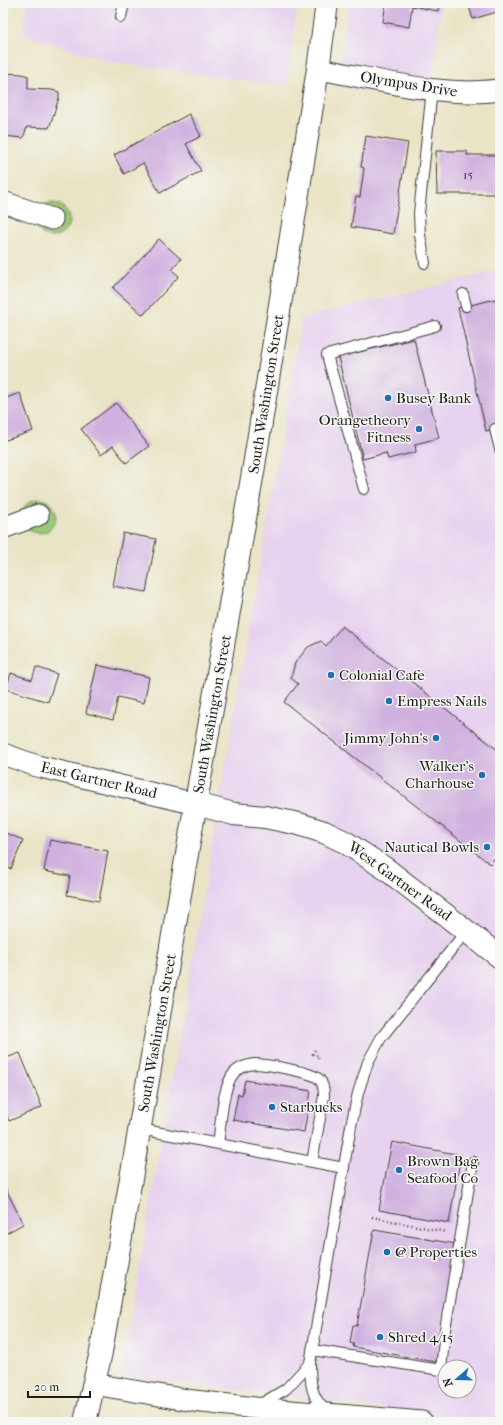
<svg xmlns="http://www.w3.org/2000/svg" width="503" height="1425" font-family="'IM FELL French Canon',serif">
	<rect width="100%" height="100%" fill="#f6f6f2"/>
	<filter id="ink" filterUnits="userSpaceOnUse"><feTurbulence type="fractalNoise" baseFrequency=".025" numOctaves="2"/><feDisplacementMap in="SourceGraphic" scale="8" xChannelSelector="R" yChannelSelector="G"/><feConvolveMatrix kernelMatrix="1 2 1 2 8 2 1 2 1" color-interpolation-filters="sRGB"/></filter>
	<filter id="wash" filterUnits="userSpaceOnUse"><feTurbulence type="fractalNoise" baseFrequency=".012" numOctaves="4" result="noise"/><feDisplacementMap in="SourceGraphic" scale="16" xChannelSelector="R" yChannelSelector="G"/><feGaussianBlur stdDeviation="0.9" result="paint"/><feColorMatrix in="noise" values="0 0 0 0 0 0 0 0 0 0 0 0 0 0 0 0 0 1.4 0 .05"/><feComposite in="paint" operator="in"/></filter>
	<g filter="url(#wash)">
		<rect width="100%" height="100%" fill="#eae4c6"/>
		<path fill="#e7d2ef" fill-rule="evenodd" d="M27 3H298L286 86 104 61 23 34Z
			M349 3H442L429 101 337 86Z
			M500 270V1422H485L121 1375 302 318ZM445 1367H469V1391H445Z"/>
		<path fill="#9ac877" stroke="#5b724a" d="M35 220a17 17 0 1 1 34 0a17 17 0 1 1-34 0Z
			M22 516a17 17 0 1 1 34 0a17 17 0 1 1-34 0Z"/>
		<g id="blocks">
			<path fill="#d0b0df" d="M386 3H439L438 11 412 6 409 27 383 22Z
				M468 3H500V11L473 19Z
				M3 73 22 74 28 76V89L52 90 59 92V98L49 128 27 127 23 138 3 136Z
				M189 114 201 136 186 144 201 171 160 193 143 163 124 174 114 155Z
				M366 136 408 143 393 234 351 227 356 196 360 197 364 168 361 167Z
				M436 151H467V155H496V151H500V194H437Z
				M159 239 181 259 172 270 179 276 143 315 113 288Z
				M500 298V428L486 431 458 308Z
				M414 339 439 438 415 444 416 452 388 459 386 453 363 459 338 357Z
				M20 393 33 431 3 441V399Z
				M116 403 149 446 126 463 113 446 101 455 81 429Z
				M123 533 156 539 146 592 113 586Z
				M342 626 500 752V851L490 864 284 702 298 684 291 678 295 663 308 647 321 641 326 646Z
				M97 665 149 677 144 703 118 697 113 720 86 713Z
				M36 667 57 674 48 702 6 689 11 673 32 680Z
				M3 832 23 840 11 869 3 865Z
				M50 840 108 851 99 901 67 895 70 876 44 871Z
				M20 1053 42 1107 9 1121 3 1107V1059Z
				M245 1080 311 1091 304 1132 233 1120 238 1094 242 1095Z
				M392 1142 461 1155 449 1223 379 1210Z
				M3 1183 23 1224 3 1235Z
				M374 1230 456 1244 436 1362 353 1347 354 1344 350 1343 353 1325 357 1326Z"/>
		</g>
	</g>
	<g filter="url(#ink)">
		<use href="#blocks" fill-opacity="0" stroke="#3b3a36" stroke-width="1"/>
		<g fill="none" stroke-linecap="round" stroke-linejoin="round">
			<defs>
				<path id="service" d="M121 17 124 3
					M425 263 420 235 419 213 432 89
					M463 294 466 306
					M495 429 500 449
					M364 489 327 355 435 326
					M140 1129 344 1168
					M218 1144C221 1125 222 1087 234 1073 239 1068 247 1065 254 1064 265 1064 312 1072 319 1079 323 1083 324 1090 324 1096L312 1162
					M312 1350 441 1370 445 1330 473 1162
					M259 1405 286 1389 310 1363
					M327 1411C311 1399 310 1382 310 1363L351 1126 358 1093 368 1062 381 1038 467 930"/>
				<path id="minor" d="M318 69C378 79 440 98 500 90
					M3 202 52 219
					M3 528 38 515
					M3 754 37 766 196 804
					M93 1384 194 1401 255 1408 422 1422"/>
				<path id="tertiary" d="M196 804 234 814 265 817 299 824 324 832 345 842 386 869 500 957"/>
				<path id="secondary" d="M85 1422 101 1352 253 472 318 69 327 3"/>
			</defs>
			<use href="#service" stroke="#3b3a36" stroke-width="12"/>
			<use href="#minor" stroke="#3b3a36" stroke-width="23"/>
			<use href="#tertiary" stroke="#3b3a36" stroke-width="24"/>
			<use href="#secondary" stroke="#3b3a36" stroke-width="24"/>
			<path stroke="#3b3a36" stroke-width="2.5" stroke-dasharray="1 3" stroke-linecap="butt" d="M315 1050 313 1054 319 1056 318 1061
				M372 1217 446 1232"/>
			<use href="#service" stroke="#fff" stroke-width="10"/>
			<use href="#minor" stroke="#fff" stroke-width="21"/>
			<use href="#tertiary" stroke="#fff" stroke-width="22"/>
			<use href="#secondary" stroke="#fff" stroke-width="22"/>
		</g>
	</g>
	<g fill="#1f6fb2" stroke="#f6f6f2" stroke-width="1.5">
		<circle cx="388" cy="398" r="4"/>
		<circle cx="419" cy="429" r="4"/>
		<circle cx="331" cy="675" r="4"/>
		<circle cx="389" cy="701" r="4"/>
		<circle cx="436" cy="738" r="4"/>
		<circle cx="482" cy="775" r="4"/>
		<circle cx="487" cy="847" r="4"/>
		<circle cx="272" cy="1107" r="4"/>
		<circle cx="399" cy="1170" r="4"/>
		<circle cx="387" cy="1252" r="4"/>
		<circle cx="380" cy="1337" r="4"/>
	</g>
	<g text-anchor="middle" stroke-width="3" stroke-linejoin="round" paint-order="stroke">
		<g font-size="13" fill="#49414d">
			<text x="468" y="179">15</text>
		</g>
		<g font-size="15" fill="#1c1c1c" stroke="#f6f6f2">
			<text transform="translate(409 84) rotate(9)" y="5">Olympus Drive</text>
			<text transform="translate(266 394) rotate(-81)" y="5">South Washington Street</text>
			<text transform="translate(212 714) rotate(-80)" y="5">South Washington Street</text>
			<text transform="translate(99 780) rotate(13)" y="5">East Gartner Road</text>
			<text transform="translate(400 881) rotate(36)" y="5">West Gartner Road</text>
			<text transform="translate(157 1033) rotate(-80)" y="5">South Washington Street</text>
		</g>
		<g font-size="15" fill="#1c1c1c" stroke="#f6f6f2" text-anchor="start">
			<text x="396" y="403">Busey Bank</text>
			<text x="411" y="425" text-anchor="end">Orangetheory<tspan x="411" dy="17">Fitness</tspan></text>
			<text x="339" y="680">Colonial Cafe</text>
			<text x="397" y="706">Empress Nails</text>
			<text x="428" y="743" text-anchor="end">Jimmy John's</text>
			<text x="474" y="771" text-anchor="end">Walker's<tspan x="474" dy="17">Charhouse</tspan></text>
			<text x="479" y="852" text-anchor="end">Nautical Bowls</text>
			<text x="280" y="1112">Starbucks</text>
			<text x="407" y="1166">Brown Bag<tspan x="407" dy="17">Seafood Co</tspan></text>
			<text x="395" y="1257">@ Properties</text>
			<text x="388" y="1342">Shred 4/15</text>
		</g>
	</g>
	<rect width="503" height="1425" fill="none" stroke="#f6f6f2" stroke-width="16"/>
	<g transform="translate(457 1379) rotate(250)"><circle r="19" fill="#f6f6f2" stroke="#9f9f9c"/>
	<path d="M0-3L7 15L0 10L-7 15Z" fill="#1f6fb2"/>
	<text y="-6" font-size="11" font-weight="bold" text-anchor="middle" fill="#1c1c1c">N</text>
	</g>
	<path d="M28 1391v6h62v-6" fill="none" stroke="#1c1c1c" stroke-width="2"/>
	<text x="34" y="1391" font-size="12" fill="#1c1c1c" stroke="#f6f6f2" stroke-width="3" paint-order="stroke">20 m</text>
</svg>
